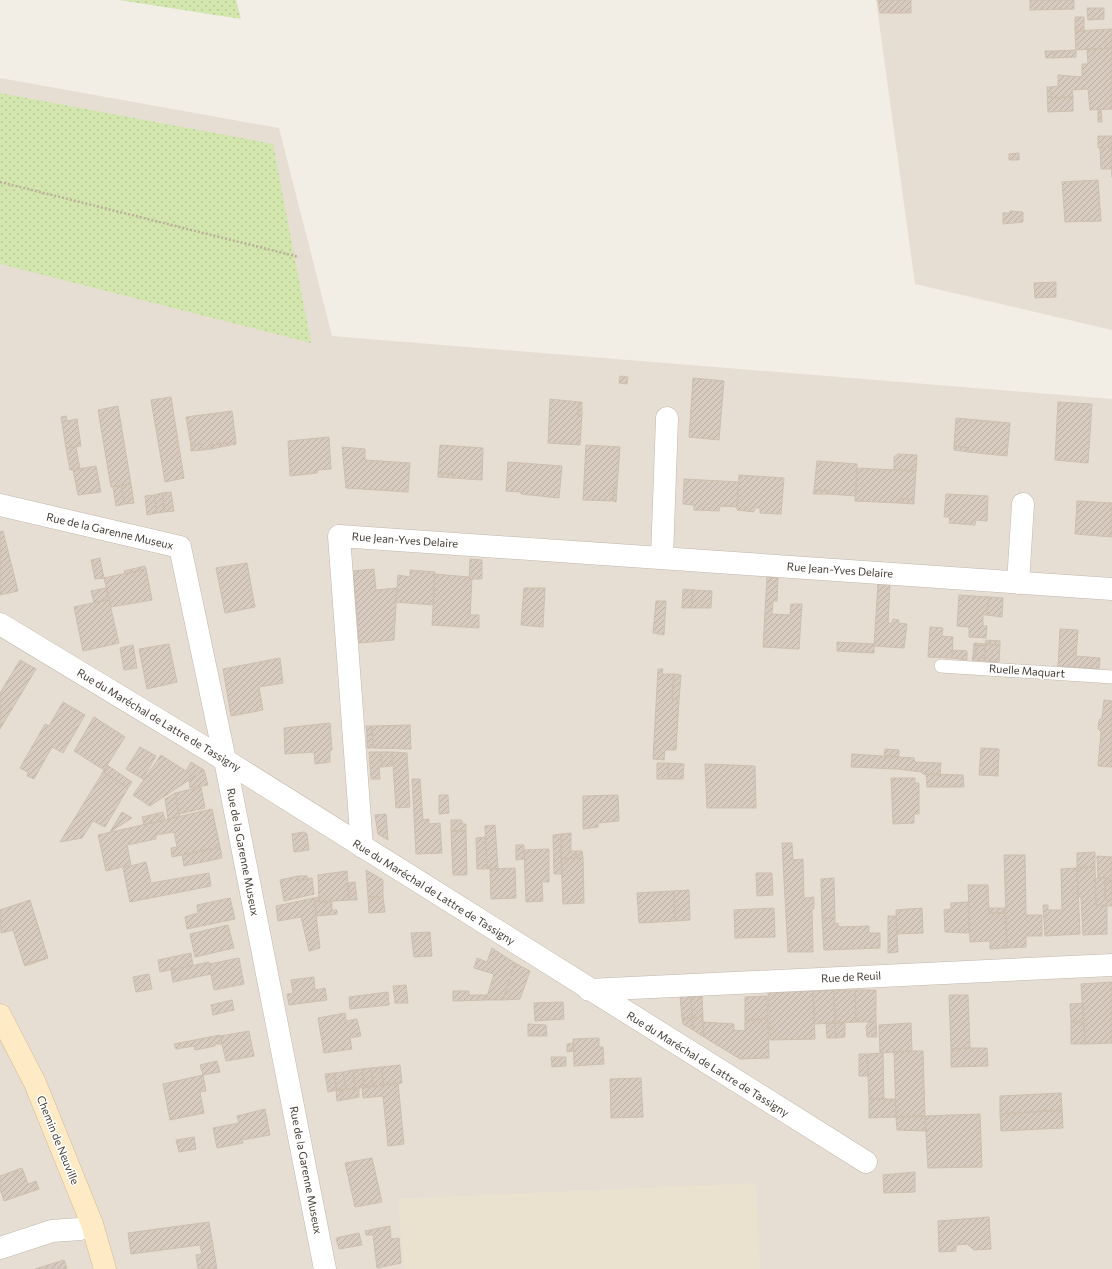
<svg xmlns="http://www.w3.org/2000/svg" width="1112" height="1269" font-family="Commissioner,sans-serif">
	<defs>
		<pattern id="grass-dots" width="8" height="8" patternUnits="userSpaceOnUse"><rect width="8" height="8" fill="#d2e6ae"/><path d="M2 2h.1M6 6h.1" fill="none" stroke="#b6c696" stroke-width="1.8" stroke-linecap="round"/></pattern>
		<pattern id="building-hatch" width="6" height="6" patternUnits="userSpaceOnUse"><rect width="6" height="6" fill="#d7cabe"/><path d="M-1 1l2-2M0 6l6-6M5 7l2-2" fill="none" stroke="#baaea4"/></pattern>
	</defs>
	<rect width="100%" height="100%" fill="#f2ede5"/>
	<path fill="#e6ded3" d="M876 0H1112V330L915 284Z
		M0 78 279 128 332 336 1112 399V1269H0Z"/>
	<path fill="#ebe1cf" d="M756 1183 760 1269H404L398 1199Z"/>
	<path fill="url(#grass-dots)" d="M119 0H236L241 19Z
		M0 93 273 144 311 343 0 264Z"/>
	<path fill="url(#building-hatch)" stroke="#cebfae" d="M878 0H911V13H880Z
		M1030 0H1074V9L1030 10Z
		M1087 8H1104V19L1088 20Z
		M1075 17H1084V31H1075Z
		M1112 29V48L1076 50 1075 31Z
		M1112 48V109L1090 110 1088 89 1072 90 1073 97 1051 98 1050 87 1058 86V75L1082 77V64H1088L1087 49Z
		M1076 50V57L1054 58V51Z
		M1045 51H1054V58H1046Z
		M1047 87H1050L1051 98 1073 97V111L1048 112Z
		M1098 110H1101L1102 122H1098Z
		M1098 136H1112V147L1098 148Z
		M1112 147V177V169H1101L1100 148Z
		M1019 153V160H1009V154Z
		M1098 180 1101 221 1065 222 1062 182Z
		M1010 211 1023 212V222L1003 224V213H1010Z
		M1056 282V297L1035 298 1034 283Z
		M620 376 628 377 627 384 619 383Z
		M693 378 724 381 719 440 689 437Z
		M171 397 184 478 165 482 151 400Z
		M550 399 579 402 578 415H582L580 445 548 443Z
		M579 402H582V415H578Z
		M1058 402 1092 404 1088 463 1055 460Z
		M118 406 131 484 111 487 98 410Z
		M232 411 236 442 211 445V449L203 450 202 444 191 446 186 417Z
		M66 416 67 421 77 419 81 446 66 448 61 417Z
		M956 418 1010 423 1007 456 968 452V448L954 446Z
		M329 437 331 469 318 470 317 473 290 476 288 441Z
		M236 442V444L211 449V445Z
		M202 444 203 450 191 451V446Z
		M440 445 483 448 482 480 453 478V474L438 473Z
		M586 445 620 447 617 487H614L613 501 583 500Z
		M954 446 968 448V452L954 450Z
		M76 447 80 469 70 470 66 448Z
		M342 447 365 449V460L410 463 408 492 346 488Z
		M898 454 917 455 916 471 894 470V457Z
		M817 461 857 464 856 496 828 494V491L814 490Z
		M508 462 562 466 559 498 521 494 520 492 506 491Z
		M96 466 101 492 78 495 73 470Z
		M857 468 916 471 914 500 899 499V503L855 501Z
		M438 473 453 474V478L438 477Z
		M739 475 784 478 781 514 760 513V508H755L754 512 737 510Z
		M684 479 739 482 737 507 720 506 719 511 694 510V505L683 504Z
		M131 484 134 503 125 504 121 485Z
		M121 485 125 504 116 506 113 487Z
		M614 487H617L616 502 613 501Z
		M814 490 828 491V494H813Z
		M171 492 174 511 165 512 162 493Z
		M162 493 165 512 157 513 154 495Z
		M946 494 988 496 987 521 976 520 975 525 949 523 950 517H944Z
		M154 495 157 513 147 515 145 496Z
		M899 499 914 500V504L899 503Z
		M1077 501 1112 503V537L1075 534Z
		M3 531 18 591 0 595V532Z
		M100 558 104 578 95 579 91 560Z
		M470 559 482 560V579H469Z
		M247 563 255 607 225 613 216 568Z
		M145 566 146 569 125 574 124 571Z
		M146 569 152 600 111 607 104 578Z
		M374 569 376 590 397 588 394 640 359 643 353 571Z
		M410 570 435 572 433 605 396 602 398 575 410 577Z
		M435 574 469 577V579H472L470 615H479V628L432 625Z
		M767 577 778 578 777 601H773L772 614 790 615 791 604H802L799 649 763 647Z
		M878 583 890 584 888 623H892L893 619 899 620 898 623 907 624 904 648 874 646Z
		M106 588 108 596 105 597 106 600 94 603 91 591Z
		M524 588H545L543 627 521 625Z
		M683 589 693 590 691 608H682Z
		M693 590 712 591 711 608H691Z
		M959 595 989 597 987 615H983V626H987L986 638 969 637V627L957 626Z
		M108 596 119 643 83 651 74 607 106 600 105 597Z
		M989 597 1003 598 1002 617 987 615Z
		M656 601H666L664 635 653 633Z
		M930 627 943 628 942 636 953 637 952 658 928 657Z
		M1060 629 1078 630 1076 656 1100 658 1099 669 1058 666Z
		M986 640 1000 641V645L985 644Z
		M837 642 874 644V653L837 651Z
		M974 643 985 644V646L976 645V655H973Z
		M169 644 177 682 147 689 139 649Z
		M985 644 1000 645 999 662 984 661Z
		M133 645 137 668 124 670 120 648Z
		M976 645 985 646 984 661 972 660 973 655H976Z
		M953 650 967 651V660L952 658Z
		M280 658 283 683 259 687 263 710 231 716 223 669Z
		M20 660 36 669 0 729V693Z
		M658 669H663L662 674H674L672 699 679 700 676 750H665L664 760 653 759Z
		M674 674 681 675 679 700 672 699Z
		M1104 700 1112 701V767L1098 766 1101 732 1098 729 1099 720 1102 718Z
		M63 702 85 715 63 753 52 747 34 779 27 776 28 772 20 768 45 724 49 726Z
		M94 717 125 737 104 770 74 751Z
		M330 723 332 750H330V762L315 764 314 752 285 754 284 728Z
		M410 725 411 749 373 748 372 726Z
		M366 726H372L373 735H367Z
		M367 735H373V748H367Z
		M140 747 156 756 143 779 126 769Z
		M981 748 999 749 998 776 979 775Z
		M885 749 899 750V757L884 755Z
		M369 752H381L382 767H379L380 779H371Z
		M381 752H392V766L382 767Z
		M392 752 407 753 410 807 396 808Z
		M852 754 914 758 915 762 941 763 940 775 923 774 922 772 897 769 851 767Z
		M161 755 186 771 191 762 204 770 150 806 133 795Z
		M657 763H668L669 779H657Z
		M668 763 684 764 683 779H669Z
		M705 764 755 766 756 808H707Z
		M107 765 132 782 128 788 103 772Z
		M204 770 208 785 190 788 189 780Z
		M103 772 128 788 105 827 93 821 82 838 60 842Z
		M926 774 963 775 964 787H927Z
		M891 778H915V783H919V814H914V823L893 824Z
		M412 779H420L423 820 429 819V824L440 823 442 853 416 854Z
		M201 787 205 808 179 814 175 793Z
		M175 793 180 817 168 819 165 799Z
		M439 795H448L449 813 439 814Z
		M618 795 619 821 598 823V827L583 829V796Z
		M212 809 220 847 172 857 171 848 177 847 174 832 156 835V839L127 845 131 865 106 871 98 835Z
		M122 812 132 818 110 832Z
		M163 812 165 820 144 825 142 817Z
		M386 814 388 840 378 834 375 815Z
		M451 820H462V824H466V831H451Z
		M495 825 498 869H487L485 826Z
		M451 831H466L467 875H453Z
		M304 832 307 834 309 850 294 852 292 834Z
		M571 833V851H576V858L561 859V834Z
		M561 834 562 874H554L553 835Z
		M485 837 487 869H477L476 838Z
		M782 843H792L793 860 803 859 804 898 814 897V909H812L813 952H788Z
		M516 845H524V859L516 860Z
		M220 847 222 858 184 866 182 855Z
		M549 849V882H542L543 901 526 902 524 850Z
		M576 851H582L583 858H576Z
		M1095 852V867L1077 868V853Z
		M1004 855H1025L1026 915H1042V936H1026V947L1007 948Z
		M1097 856 1112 857V899L1105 900V883H1109V878H1098Z
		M583 858 584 903 563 904 561 859Z
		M146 862 151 883 209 873 211 886 130 902 123 868Z
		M1095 867 1096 905 1107 906V934L1083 935 1081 897 1078 896 1077 868Z
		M515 868 516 898 491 899 490 869Z
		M1077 868 1080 934 1045 936 1043 905H1048V910H1062L1061 869Z
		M366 870 383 880V897H368Z
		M347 871 349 900 319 902 318 875Z
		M756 873H772L773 895 757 896Z
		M298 876H307L308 879 298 881Z
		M298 876V881L312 878 314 894 284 901 280 880Z
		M834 878 835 918H822L821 879Z
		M1095 878H1109V883H1105V900L1112 899V906L1096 905Z
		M355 882 357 900H349L348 883Z
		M968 885H988L989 913H1005L1007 948 990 949V941L970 942Z
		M689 890 690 920 675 921 674 891Z
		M674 891 675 921 639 923 637 893Z
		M319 897V902H332V910H337V914L317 916 314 898Z
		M368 897H383L385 912 369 913Z
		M230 898 235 919 187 929 185 917 198 913 197 905Z
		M314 898 320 948 309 951 301 917 278 921 276 906Z
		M30 900 48 958 24 964 13 930 1 933 0 910Z
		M968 902 969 933 945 932 944 910 951 909V903Z
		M774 908 775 937 735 938 734 910Z
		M922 908 923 933 897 934 896 910Z
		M988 908H1005V913H989Z
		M888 916H896L898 952 888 953Z
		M822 918H835V924L838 923 839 927 869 926V933H880V948L824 950Z
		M228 925 234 948 195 957 190 934Z
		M430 932 432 956 414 957 411 933Z
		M492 948 515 963 503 1000H486L494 974 474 968 477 958 487 962Z
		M191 953 193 965 160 972 158 960Z
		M48 958 25 966 24 964Z
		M239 958 244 984 214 990 209 964Z
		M209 962 211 974 173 982 171 970Z
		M515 963 530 971 520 999 503 1000Z
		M149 974 152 989 136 992 133 977Z
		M314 977 315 990 325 988 327 1000 289 1005 287 994 293 993 291 980Z
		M1112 982V1043L1085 1044 1081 984Z
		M406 985 408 1003H395L393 986Z
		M834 990H855L856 1022 835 1023Z
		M834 990 835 1023 814 1024 813 991Z
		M855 990H876V1022H856Z
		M453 991H469V995H488L486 1000 453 1001Z
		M813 991 815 1039 770 1040 768 992Z
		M388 992 389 1005 350 1009 349 997Z
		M702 995 703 1017 692 1018 691 996Z
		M949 995H968L970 1048 951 1049Z
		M680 996H691L692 1018H682Z
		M767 996 768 1019 745 1020V997Z
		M232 1000 234 1010 213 1015 211 1005Z
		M563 1002 564 1019 535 1021 534 1003Z
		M1083 1003 1084 1022H1071L1070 1004Z
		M345 1013 346 1021 357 1019 361 1036 350 1038 352 1049 324 1053 318 1018Z
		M703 1017V1022L704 1037 693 1030 692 1018Z
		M682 1018H692L693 1030 683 1024Z
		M768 1019 769 1058 740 1059 704 1037 703 1022 734 1024V1030L745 1031V1020Z
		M845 1022V1037L836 1038 835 1023Z
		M869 1022H876L877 1037H867L866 1026Z
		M1071 1022H1084L1085 1044H1071Z
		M826 1023H835L836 1038H827Z
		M911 1023 912 1051 880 1053 879 1025Z
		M528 1024 546 1025 547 1036H528Z
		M249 1031 254 1056 226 1061 220 1036Z
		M220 1035 222 1044H215V1046L195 1050 194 1046 176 1049 174 1044Z
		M599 1038V1047H603L604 1064 574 1066 573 1039Z
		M573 1043 574 1051 567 1052V1044Z
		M970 1048H987L988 1066 951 1067V1049Z
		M912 1051H923L925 1116 896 1117 894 1052Z
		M883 1053 884 1099H869L867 1054Z
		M859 1054H867L868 1076H859Z
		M551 1057H566V1066L552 1067Z
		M217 1061 220 1072 203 1075 200 1065Z
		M400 1065 402 1083 384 1085 381 1067Z
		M381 1067 384 1085 373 1086 371 1068Z
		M371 1068 373 1086 364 1087 362 1069Z
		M362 1069 364 1087 355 1089 353 1070Z
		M353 1070 355 1089H346L343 1072Z
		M343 1072 346 1089 337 1090 334 1073Z
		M334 1073 337 1090 328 1092 325 1074Z
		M203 1075 206 1091 200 1092 204 1113 170 1120 163 1084Z
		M641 1078 643 1117 611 1118 610 1079Z
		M398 1083 404 1144 388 1146 383 1096 363 1098 362 1088Z
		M359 1088V1097L337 1101 336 1091Z
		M1061 1093 1062 1110 1000 1114V1096Z
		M869 1099H895L896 1117 869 1118Z
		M265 1109 270 1135 242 1140 243 1143 217 1148 213 1128 239 1123 237 1116Z
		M1062 1110 1063 1128 1001 1131 1000 1114Z
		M980 1114 982 1167 928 1168 925 1116Z
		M925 1116 926 1131 897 1130 896 1117Z
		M194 1137 196 1149 179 1152 176 1140Z
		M372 1158 382 1202 355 1207 345 1163Z
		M22 1168 28 1184 36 1181 39 1189 4 1201 0 1189V1176Z
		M915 1172V1192L884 1193 883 1175Z
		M989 1217 991 1249 974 1250 967 1244 956 1245V1251L939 1252 938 1221Z
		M209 1222 217 1269H198L196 1255 202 1254 200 1245 131 1254 128 1233Z
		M390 1226 391 1239 399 1238 401 1263 377 1268 373 1235H366L365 1231Z
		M359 1233 362 1245 339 1249 336 1238Z
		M64 1260 67 1268 63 1269H35Z"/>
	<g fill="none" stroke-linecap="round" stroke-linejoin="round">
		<defs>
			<path id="service" d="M941 666 1112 677"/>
			<path id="minor" d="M0 505 180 547 225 760 325 1269
				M662 557 667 418
				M1018 583 1023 504
				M0 624 225 760 866 1162
				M362 847 339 536 1112 589
				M589 990 1112 965
				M0 1248 52 1231 80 1229 92 1224"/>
			<path id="secondary" d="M0 1015 35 1083 92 1224 105 1269"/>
		</defs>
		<use href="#service" stroke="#c0b7ab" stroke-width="14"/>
		<use href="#minor" stroke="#c0b7ab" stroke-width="23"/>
		<use href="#secondary" stroke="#d2bc95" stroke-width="23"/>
		<path stroke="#bfae99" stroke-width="2.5" stroke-dasharray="2 2" stroke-linecap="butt" d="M0 182 299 257"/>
		<use href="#service" stroke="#fff" stroke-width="13"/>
		<use href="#minor" stroke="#fff" stroke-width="22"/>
		<use href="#secondary" stroke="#feeac4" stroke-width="22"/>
	</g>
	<g text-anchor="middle" stroke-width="3" stroke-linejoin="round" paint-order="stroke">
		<g font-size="11" fill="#453d35" stroke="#fff">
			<text transform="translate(110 531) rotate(13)" y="4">Rue de la Garenne Museux</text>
			<text transform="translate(405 540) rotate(4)" y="4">Rue Jean-Yves Delaire</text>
			<text transform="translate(840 570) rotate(4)" y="4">Rue Jean-Yves Delaire</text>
			<text transform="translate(1027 671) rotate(4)" y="4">Ruelle Maquart</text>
			<text transform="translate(159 720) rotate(31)" y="4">Rue du Maréchal de Lattre de Tassigny</text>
			<text transform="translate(243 852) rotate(79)" y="4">Rue de la Garenne Museux</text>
			<text transform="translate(434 892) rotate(32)" y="4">Rue du Maréchal de Lattre de Tassigny</text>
			<text transform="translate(851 977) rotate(-3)" y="4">Rue de Reuil</text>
			<text transform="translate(708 1064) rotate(32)" y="4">Rue du Maréchal de Lattre de Tassigny</text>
			<text transform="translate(58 1140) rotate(68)" y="4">Chemin de Neuville</text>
			<text transform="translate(306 1170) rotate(79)" y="4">Rue de la Garenne Museux</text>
		</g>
	</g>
</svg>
